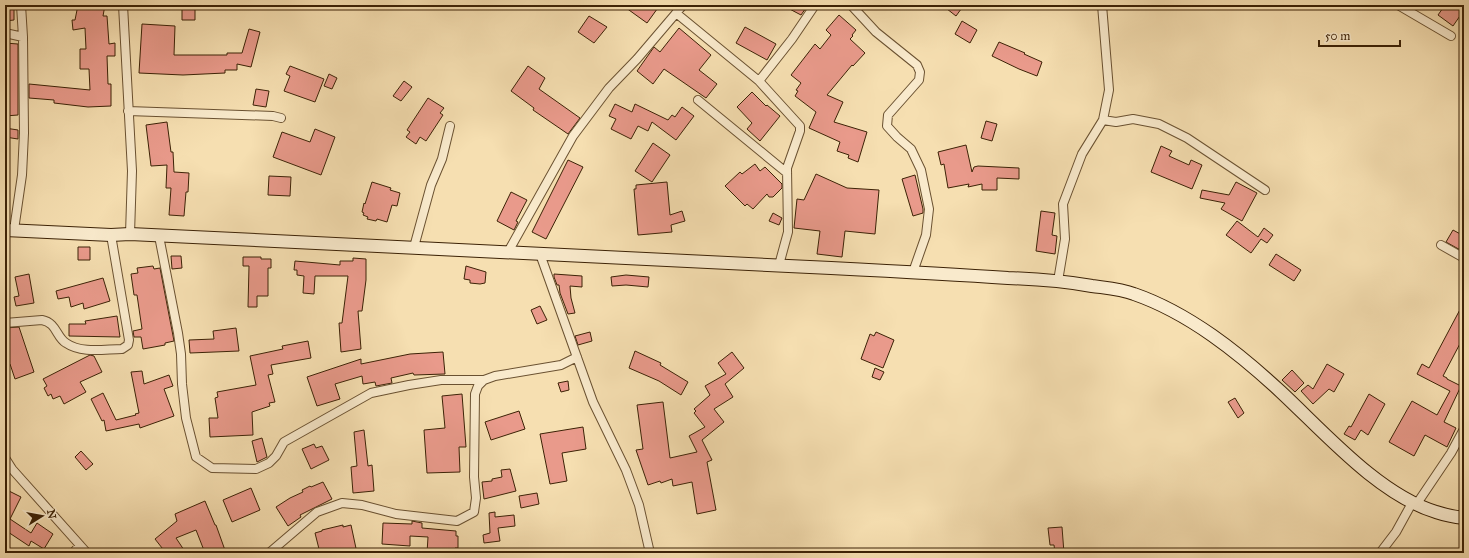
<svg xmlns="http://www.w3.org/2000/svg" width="1469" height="558" font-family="'IM FELL Great Primer',serif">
	<rect width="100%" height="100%" fill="#f6dfb1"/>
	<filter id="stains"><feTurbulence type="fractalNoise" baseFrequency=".005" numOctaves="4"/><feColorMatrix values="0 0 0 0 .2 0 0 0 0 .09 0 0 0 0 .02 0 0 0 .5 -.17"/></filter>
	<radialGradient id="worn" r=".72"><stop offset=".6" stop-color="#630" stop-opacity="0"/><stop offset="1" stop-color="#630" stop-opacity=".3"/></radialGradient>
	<path fill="#e99a8b" stroke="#3c2206" d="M5 5H14V20L5 21Z
		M78 5H105L103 16H107L109 44 115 43V56H107L108 84H111V106L88 107 54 103V100L29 98V84L90 90 89 69H80V49H86L85 28 73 30 72 20H75Z
		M182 5H195V20H182Z
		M622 5H660L647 23Z
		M782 5H808L801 15Z
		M942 5H964L956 16Z
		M1445 5H1464V10L1453 26 1438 15Z
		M839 15 856 30 852 35 853 36 850 39 865 53 853 66 852 65 827 95 843 102 834 122 867 132 858 162 848 158 849 155 837 151 840 142 809 128 816 112 795 96 798 91 796 90 801 83 791 75 815 44 820 49 831 35 826 30Z
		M589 16 607 27 594 43 578 32Z
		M962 21 977 30 970 43 955 34Z
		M142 24 175 26 174 55H227V53H242L249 29 260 32 251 67 237 64V70H225V73L183 75 139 73Z
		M745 27 776 44 767 60 736 43Z
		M679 28 711 55 699 70 717 84 706 98 664 69 653 84 637 71 654 47 660 52Z
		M999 42 1025 53 1024 54 1042 62 1037 76 1019 69 992 56Z
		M5 43 18 44V115L5 116Z
		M290 66 324 79 315 102 284 91 290 76 286 74Z
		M528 66 545 78 539 89 580 118 568 134 533 110 534 108 511 91Z
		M329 74 337 78 332 89 324 86Z
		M404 81 412 87 401 101 393 96Z
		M256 89 269 91 266 107 253 105Z
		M752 92 766 106 767 105 780 116 760 141 747 129 752 123 737 107Z
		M428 98 444 108 440 113 443 115 426 141 420 137 416 144 406 137 410 132 407 130Z
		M615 104 632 112 635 104 668 120 672 115 675 117 682 107 694 116 676 140 652 122 648 131 638 126 631 139 611 129 616 119 609 116Z
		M986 121 997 124 992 141 981 138Z
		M167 122 171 152H173L174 172 189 173 188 192H186L184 216 169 215 171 188H166L167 165 151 166 146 125Z
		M5 128 18 130V139L5 137Z
		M315 129 335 137 321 175 273 157 282 132 310 142Z
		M653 143 670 155 652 182 635 171Z
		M966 145 972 172 974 167 978 166 1019 168V179L997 178V190H982V184L968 187 969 184 948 188 944 164 941 165 938 152Z
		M1161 146 1172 151 1169 156 1189 165 1191 160 1202 165 1192 189 1151 172Z
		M568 160 583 167 546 239 532 232Z
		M755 164 760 171 765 167 782 184V188L773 197H769L767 194 753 209 747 204 745 206 725 186 740 172 742 174Z
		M816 174 847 188 879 190 875 234 845 231 842 257 817 254 820 231 794 228 797 199 804 200Z
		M915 175 923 209V213L913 216 902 179Z
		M269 176 291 177 290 196 268 195Z
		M372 182 391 188 390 190 400 193 397 206 392 205 387 222 377 219 376 221 367 219 368 217 363 215 364 213 362 212 364 203 365 204Z
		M667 182 670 215 682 211 685 221 671 225 672 232 638 235 634 189H636V185Z
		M1236 182 1257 193 1242 221 1221 209 1225 203 1200 198 1202 190 1229 195Z
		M511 192 527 200 516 221 518 222 514 230 497 221Z
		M1041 211 1055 213 1052 235 1057 236 1055 254 1036 251Z
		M773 213 782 218 779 225 769 221Z
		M1237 221 1258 237 1264 228 1273 235 1267 243 1261 239 1251 253 1226 235Z
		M1453 230 1464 236V252L1446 242Z
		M78 247H90V260H78Z
		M1276 254 1301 270 1294 281 1269 265Z
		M171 256H181L182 268 172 269Z
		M243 257H261V259H271V268H268V296H257V307H248L249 266H243Z
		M353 258 366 259V280L362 311H358L361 349 341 352 339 323H342L348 276H315L314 294 303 293 304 276 297 275V270H294L295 261 340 265V261H353Z
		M153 266 154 269 160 268 174 341 165 343V345L143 349 141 337H134L133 331 142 329 137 295H134L131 274 138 273 137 268Z
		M466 266 486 272 485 283 480 284 470 283V280L464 279Z
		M29 274 34 303 16 306 14 297 19 296 15 277Z
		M554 274 582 276V287L570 286 571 298 575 313 568 314 560 293 559 285H557L554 277Z
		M626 275 649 277 648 287 626 285 612 286 611 277Z
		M103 278 110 301 84 309 83 303 71 307 69 297 58 299 56 291Z
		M1464 302V336L1443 376 1447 378V379L1461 386 1444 422 1456 428 1447 447 1425 435 1414 456 1389 442 1412 401 1437 415 1450 391 1417 374 1422 364 1429 368Z
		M540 306 547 320 537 324 531 310Z
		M117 316 120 337 69 336V324H86L85 321Z
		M19 327 34 372 15 379 10 364 5 365V328Z
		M236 328 239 351 190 353 189 340 214 339 213 331Z
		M590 332 592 341 578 345 575 336Z
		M876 332 894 340 883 368 861 359 870 334 874 336Z
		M308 341 311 358 271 365 273 374 268 375 275 402 269 403 270 406 252 412 253 435 210 437 209 418H218L215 398 218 397 217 392 256 385 250 356 283 349 282 346Z
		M635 351 661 363 660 365 688 382 681 395 659 381 629 368Z
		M443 352 445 374 414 375 413 373 391 378 392 383 376 386 375 382 363 384 362 376 335 384 340 399 317 406 307 377 361 359V364L410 354Z
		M732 352 744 368 725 384 733 397 714 409 724 422 702 440 712 460 707 462 716 510 697 514 692 482 673 486 672 479 661 483 660 481 648 485 636 450 643 449 637 405 663 402 670 458 697 452 689 436 705 427 694 413 696 411 694 409 710 395 705 386 726 374 718 363Z
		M90 355 94 356 102 372 80 382 86 392 64 404 60 396 53 399 51 394 48 396 44 388 47 386 43 379Z
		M1327 364 1344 374 1334 392 1329 389 1313 404 1301 391 1308 385 1313 389Z
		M875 368 884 372 880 380 872 377Z
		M1292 370 1304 383 1295 392 1282 380Z
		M142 371 144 384 169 375 173 386 164 389 174 416 140 428 139 424 106 431 104 420 102 421 91 399 103 393 116 420 136 415 135 414 139 413 131 372Z
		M568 381 569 390 561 392 558 383Z
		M462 394 466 447H459L460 472 427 473 424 430 445 428 442 396Z
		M1369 394 1385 404 1368 435 1361 430 1355 440 1344 434 1349 426 1351 427Z
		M1235 398 1244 413 1238 418 1228 402Z
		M519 411 525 429 491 440 485 422Z
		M583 427 586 449 562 453 567 481 550 484 540 434Z
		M364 430 368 466 372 465 374 491 353 493 351 467 357 466 354 432Z
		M262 438 267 457 257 462 252 441Z
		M314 444 316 448 322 446 329 460 311 469 302 449Z
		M81 451 93 464 86 470 75 457Z
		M510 469 516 491 484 499 482 482 492 481V479L502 477 501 470Z
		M323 482 332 499 300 515 301 517 288 526 276 507 290 498 303 492 302 490 310 486 311 487Z
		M251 488 260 510 232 522 223 500Z
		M5 489 21 497 10 519 31 533 37 523 53 534 44 549 31 541 29 546 5 530Z
		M537 493 539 504 521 508 519 496Z
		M205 501 215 525H216L226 553H205L196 530 176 538 186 553H166L155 539 177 521 175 514Z
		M495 512V517L514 515 515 526 498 528 500 541 484 543 483 535 490 533 489 513Z
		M412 521 422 523V528L456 531V536H458V548H455V553H427L428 537 410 536V546L382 544 383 523 412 524Z
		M343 525V527L351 525 357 553H338L337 550 320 553 315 533 322 531V530Z
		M1062 527 1064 553H1055L1054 545H1050L1048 528Z"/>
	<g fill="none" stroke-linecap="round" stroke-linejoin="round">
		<defs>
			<path id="street" d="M123 5 132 171 130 234
				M851 5 876 32 917 65 920 72 919 80 888 115 887 126 897 137 911 149 921 170 929 209 926 235 913 272
				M1398 5 1451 36
				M676 13 759 81 800 126V131L787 168 788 232 779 265
				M5 33 23 37
				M759 81 792 39 815 5
				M698 100 787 173
				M128 111 273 116 281 118
				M1103 120 1116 122 1133 119 1159 124 1187 138 1265 190
				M14 230 22 175 24 133 23 37 21 5
				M159 236 178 333 181 354 182 384 186 418 196 457 212 468 256 469 269 463 276 456 284 442 371 393 409 385 441 380H484
				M1441 245 1464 258
				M414 247 431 185 442 159 450 126
				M508 252 573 136 609 88 637 59 683 5
				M540 254 593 402 626 470 639 505 650 553
				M1058 281 1065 239 1063 204 1082 154 1103 120 1109 90 1102 5
				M5 323 42 320C57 323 56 337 66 343 82 354 105 349 122 349L128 345 129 340 111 235
				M5 458 12 469 87 553
				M1416 505 1451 453 1464 429
				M73 553 80 545
				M269 553 317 512 342 503 362 505 396 514 457 521 474 512 476 498 474 477 475 394 478 386 484 380 495 376 561 365 577 357
				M1380 553 1396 532 1412 503"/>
			<path id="secondary" d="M5 230 111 235 130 234C363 244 597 255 831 268 890 271 949 274 1008 278 1036 279 1064 281 1092 286 1106 288 1121 289 1134 294 1189 313 1239 353 1281 392 1324 432 1379 495 1436 512 1445 515 1455 517 1464 518"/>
		</defs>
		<use href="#street" stroke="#6a5131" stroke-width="10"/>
		<use href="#secondary" stroke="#3c2206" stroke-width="14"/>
		<use href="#street" stroke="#f9eacc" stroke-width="8"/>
		<use href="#secondary" stroke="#f9eacc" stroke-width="12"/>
	</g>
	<rect width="1469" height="558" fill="none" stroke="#f6dfb1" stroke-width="20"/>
	<rect x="6" y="6" width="1457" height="546" fill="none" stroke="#3c2206" stroke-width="2"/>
	<rect x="10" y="10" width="1449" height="538" fill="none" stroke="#3c2206"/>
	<g transform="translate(42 516) rotate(79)" stroke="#f9eacc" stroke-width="3" paint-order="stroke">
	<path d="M0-3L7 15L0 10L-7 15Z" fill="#3c2206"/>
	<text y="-6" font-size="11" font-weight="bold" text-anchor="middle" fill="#3c2206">N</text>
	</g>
	<path d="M1319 40v6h81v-6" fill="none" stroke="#3c2206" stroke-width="2"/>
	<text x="1325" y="40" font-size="12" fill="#3c2206" stroke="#f9eacc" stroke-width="3" paint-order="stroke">50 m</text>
	<rect width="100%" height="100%" filter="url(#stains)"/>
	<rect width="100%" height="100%" fill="url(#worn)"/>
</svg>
